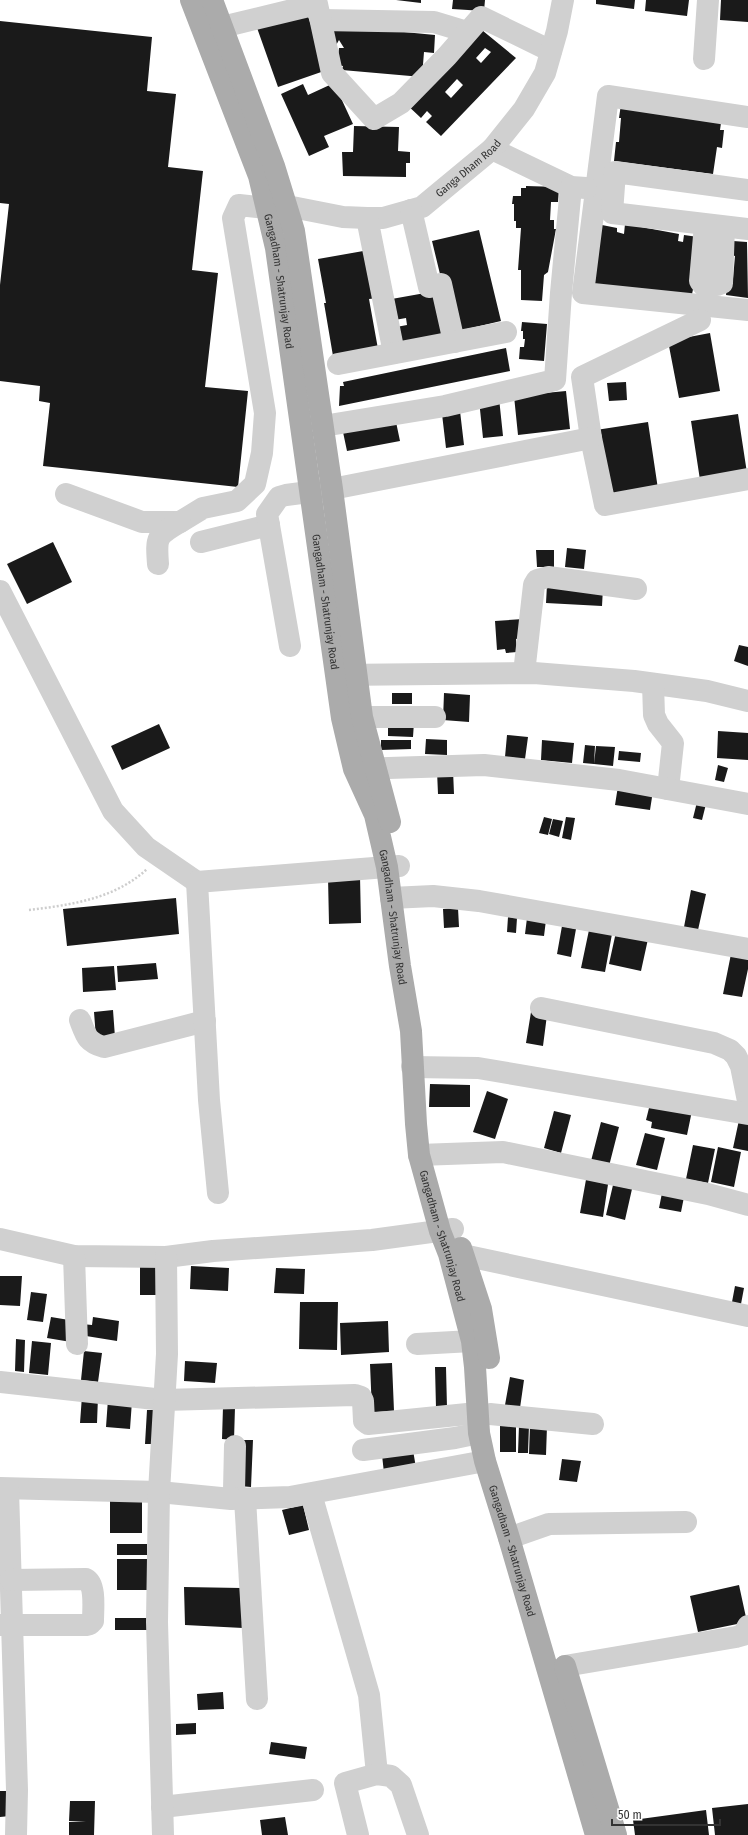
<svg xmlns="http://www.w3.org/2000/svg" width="748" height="1835" font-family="'Fira Sans Condensed',sans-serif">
	<rect width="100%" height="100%" fill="#fff"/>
	<path fill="#1a1a1a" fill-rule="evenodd" d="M396 0H421V3Z
		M453 0H485L484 11 452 9Z
		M596 0H635L634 9 596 4Z
		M646 0H689L687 16 645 11Z
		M721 0H748V22L720 20Z
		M305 8 327 70 278 87 256 25Z
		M0 21 152 37 147 91 176 94 168 167 203 171 192 270 218 273 205 387 248 391 238 487 43 466 50 403 39 401 40 386 0 381V285L9 204 0 203Z
		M332 25 435 35 434 53 424 52 422 77 342 70 343 66 337 65 339 48H344L339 40 335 47Z
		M477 26 516 58 441 136 426 122 432 116 427 111 421 118 405 103ZM485 48 491 52 481 63 476 58ZM457 79 463 85 451 98 445 92Z
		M334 83 353 124 324 136 329 147 309 156 281 94 303 84 308 95Z
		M621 104 722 116 720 130H724L722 148 717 147 713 174 614 161 616 142H619L621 118H619Z
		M354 126 399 127 398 151 410 152V163H406V177L343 176 342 152H353Z
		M526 186 559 187 558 202H551L550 220H554V229H556L548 272 544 275 542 301 521 300V270H518L521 228H516V221H514V204H512L513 196H521V188H526Z
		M597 224 617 228V232L624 234 625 224 679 234 678 241 683 242 684 235 698 237 697 270 691 299 587 286Z
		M479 230 501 321 454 332 432 241Z
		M733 241 747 242 748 298 726 295 728 278 733 279 735 256 731 255Z
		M369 250 378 298 369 299 378 349 333 356 324 303H326L318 259Z
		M442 290 451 341 395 351 391 328 407 325 406 318 389 321 386 300Z
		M522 322 547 324 544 361 519 359 520 347H524L525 339H523V331H521Z
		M710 333 720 391 679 398 668 341Z
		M506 348 510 371 339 406 340 386H344L343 382Z
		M626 382 627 400 609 401 607 383Z
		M566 391 570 429 518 435 514 396Z
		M499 398 503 436 483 438 479 400Z
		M460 411 464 445 446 448 442 414Z
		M738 414 747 473 700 480 691 421Z
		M396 422 400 441 347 451 343 432Z
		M648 422 658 489 606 497 596 430Z
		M53 542 72 582 27 604 7 564Z
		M567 548 586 550 584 569 565 567Z
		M536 550H554V567H537Z
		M547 585 603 588 602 606 546 603Z
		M523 619 525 638 516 639 517 652 506 653 505 649 497 650 495 621Z
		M739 645 748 647V666L734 661Z
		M392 693H412V704H392Z
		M444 693 470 695 469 722 443 720Z
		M388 721 414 722 413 737 388 736Z
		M159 724 170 748 122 770 111 746Z
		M718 731 748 733V760L717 758Z
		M507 735 528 737 525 759 505 757Z
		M426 739 447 740V755L425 754Z
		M381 740H411V749L381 750Z
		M542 740 574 743 572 763 541 760Z
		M585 745 595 746 594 764 583 763Z
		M596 746 615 747 613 766 594 764Z
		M619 751 641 753 640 762 618 760Z
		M718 765 728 768 724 782 715 780Z
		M453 770 454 794H438L437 771Z
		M618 786 653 791 650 810 615 805Z
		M698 798 707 800 702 820 693 818Z
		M544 817 552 819 548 835 539 833Z
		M566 817 575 818 571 840 562 838Z
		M553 819 563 821 559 837 549 834Z
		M360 876 361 923 329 924 328 877Z
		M691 890 706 894 698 930 684 927Z
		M176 898 179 934 67 946 63 909Z
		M458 908 459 927 444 928 443 909Z
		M508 917 517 918 516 933 507 932Z
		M527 918 546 920 544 936 525 934Z
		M562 926 576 929 571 957 557 954Z
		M589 930 612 934 605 972 581 968Z
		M616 932 648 939 641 971 609 964Z
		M732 949 748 951V969L742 997 723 994Z
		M156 963 158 979 118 982 117 966Z
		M114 966 116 990 83 992 82 968Z
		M113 1010 115 1037 96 1038 94 1012Z
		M531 1012 547 1015 543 1046 526 1043Z
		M430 1084 470 1085V1107H429Z
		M487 1091 508 1099 495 1139 473 1132Z
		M650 1104 693 1106 687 1135 651 1128 652 1122 646 1120Z
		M554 1111 571 1115 561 1153 544 1148Z
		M739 1120 748 1122V1151L733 1148Z
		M601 1122 619 1127 609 1166 591 1161Z
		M645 1133 665 1138 657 1170 636 1165Z
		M693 1145 715 1149 708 1183 686 1179Z
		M718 1147 741 1152 734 1187 711 1182Z
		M587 1174 609 1178 603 1217 580 1213Z
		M613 1185 632 1189 625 1220 606 1215Z
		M662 1193 684 1197 681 1212 659 1208Z
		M140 1263 160 1264V1295H140Z
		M191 1266 229 1268 228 1291 190 1289Z
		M276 1268 305 1269 304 1294 274 1293Z
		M0 1276H22L20 1306 0 1305Z
		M735 1286 744 1288 741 1304 732 1302Z
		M31 1292 47 1294 43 1322 27 1320Z
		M300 1302H338L337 1350 299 1349Z
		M51 1317 75 1321 71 1342 47 1338Z
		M93 1317 119 1321 117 1341 80 1335 82 1324 92 1325Z
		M388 1321 389 1352 341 1355 340 1323Z
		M16 1339 25 1340 24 1372 15 1371Z
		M32 1341 51 1343 48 1375 29 1373Z
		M84 1351 102 1353 98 1382 81 1380Z
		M185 1361 217 1363 215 1383 184 1381Z
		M392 1363 394 1411 372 1412 370 1364Z
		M435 1367H446L447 1408H436Z
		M510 1377 524 1380 520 1408 505 1405Z
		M82 1396 98 1397 97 1423H80Z
		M108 1399 132 1401 130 1429 106 1427Z
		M223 1407H235L234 1440 222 1439Z
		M147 1410H156L155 1444H145Z
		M519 1425H529L528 1453H518Z
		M530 1425 547 1426 546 1455 529 1454Z
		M500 1426H516V1452H500Z
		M241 1440H253L251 1487 239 1486Z
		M413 1450 416 1468 384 1473 382 1455Z
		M562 1459 581 1461 577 1482 559 1480Z
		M110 1495H142V1533H110Z
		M303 1505 309 1530 289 1535 282 1510Z
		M117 1544H147V1555H117Z
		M117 1559H148V1590H117Z
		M739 1585 747 1622 698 1632 690 1596Z
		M184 1587 241 1588 243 1628 185 1625Z
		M115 1618H147V1630H115Z
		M223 1692 224 1709 198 1710 197 1694Z
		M196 1723V1734L176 1735V1724Z
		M271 1742 307 1747 305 1759 269 1754Z
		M0 1791H8L10 1816 0 1817Z
		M70 1801H95L94 1835H69V1822H86L69 1821Z
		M748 1804V1835H715L712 1808Z
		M706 1810 709 1835H635L633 1820Z
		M285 1817 288 1835H262L260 1820Z"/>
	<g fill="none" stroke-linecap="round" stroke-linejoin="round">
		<path stroke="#cdcdcd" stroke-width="2.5" stroke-dasharray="2 2" stroke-linecap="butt" d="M29 910C70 905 115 899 147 869"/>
		<g stroke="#d0d0d0" stroke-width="22">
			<path d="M321 20 434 22 467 32"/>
			<path d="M222 27 317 4 332 73 374 119 401 103 447 56 481 17 551 51"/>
			<path d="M704 59 708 0"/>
			<path d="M748 117 608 96 583 293 748 310"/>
			<path d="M492 149 571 187 586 188"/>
			<path d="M748 190 615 172 612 213 748 229"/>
			<path id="s1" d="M287 206 343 217 367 218H383L422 207 492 149 524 109 545 73 557 31 563 0"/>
			<path d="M411 210 429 287 441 284 454 342"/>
			<path d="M367 218 394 353"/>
			<path d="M705 225 700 281 703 285H717L722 283 724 227"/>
			<path d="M700 320 582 377 591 438 605 505 748 479"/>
			<path d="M338 364 506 332"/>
			<path d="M323 426 445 406 555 380 561 293 571 187"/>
			<path d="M66 494 142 522H180L203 508 237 501 255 484 262 453 265 413 233 218 239 205 266 208"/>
			<path d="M201 542 269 525"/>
			<path d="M158 564C156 537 156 536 180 522"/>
			<path d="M0 591 113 811 146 847 197 882"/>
			<path d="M290 646 267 514 279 497 286 495 332 489 591 438"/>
			<path d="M524 673 534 585 537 580 548 577 636 589"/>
			<path d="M337 675 534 673 634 681 707 691 748 701"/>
			<path d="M653 684 654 715 658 724 673 743 668 789"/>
			<path d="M362 717H435"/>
			<path d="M357 769 484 765 619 780 748 804"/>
			<path d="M391 898 433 896 479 901 748 949"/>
			<path d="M541 1008 714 1043 730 1050 736 1056 741 1066 748 1101"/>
			<path d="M80 1020C86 1036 87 1042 104 1047L205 1021"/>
			<path d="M412 1067 478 1068 748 1114"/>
			<path d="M419 1155 503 1152 708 1194 748 1205"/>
			<path d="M218 1193 209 1100 197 882 399 866"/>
			<path d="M0 1239 74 1256 166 1257 213 1251 372 1240 453 1229"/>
			<path d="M463 1255 748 1316"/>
			<path d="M74 1256 77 1344"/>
			<path d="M417 1344 472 1341"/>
			<path d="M0 1382 164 1400 355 1395 361 1397 363 1401 364 1421 368 1424 477 1413"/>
			<path d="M490 1414 593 1424"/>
			<path d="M235 1446 234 1490 240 1499"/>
			<path d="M363 1450 455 1438 479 1433"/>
			<path d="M0 1488 159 1492 231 1499 290 1497 485 1461"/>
			<path d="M8 1489 17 1790 16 1835"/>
			<path d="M311 1494 369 1695 377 1774"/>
			<path d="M245 1499 257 1699"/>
			<path d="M509 1538 549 1524 686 1522"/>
			<path d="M0 1625H86L90 1624 93 1621C93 1610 96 1584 86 1579L11 1580"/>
			<path d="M565 1666 736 1637 743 1635 748 1626"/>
			<path d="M162 1807 313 1790"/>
			<path d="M163 1835 157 1622 159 1492 167 1354 166 1257"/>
			<path d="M358 1835 345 1783 377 1774 391 1776 401 1785 418 1835"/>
		</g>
		<g stroke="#ababab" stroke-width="22">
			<path id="s2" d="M191 0 259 176 276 248 342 718 354 769 375 815 387 867 400 966 411 1031 416 1124 419 1155 440 1231 449 1254 472 1341 475 1367 479 1433 485 1461 509 1538 596 1835"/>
			<path d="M212 0 274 166 294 231 332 489 362 717 390 822"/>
			<path d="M461 1248 481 1309 489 1358"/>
			<path d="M565 1666 616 1835"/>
		</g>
	</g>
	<g text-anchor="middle" stroke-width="4" stroke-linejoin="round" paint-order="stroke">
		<g font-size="11" fill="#333" stroke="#fff">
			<text dy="4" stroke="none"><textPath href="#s1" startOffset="198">Ganga Dham Road</textPath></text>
			<text dy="4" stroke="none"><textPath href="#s2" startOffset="296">Gangadham - Shatrunjay Road</textPath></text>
			<text dy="4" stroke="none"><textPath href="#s2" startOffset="620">Gangadham - Shatrunjay Road</textPath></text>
			<text dy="4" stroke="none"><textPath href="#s2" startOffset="944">Gangadham - Shatrunjay Road</textPath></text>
			<text dy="4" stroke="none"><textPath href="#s2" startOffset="1268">Gangadham - Shatrunjay Road</textPath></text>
			<text dy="4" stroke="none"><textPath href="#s2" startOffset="1592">Gangadham - Shatrunjay Road</textPath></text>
		</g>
	</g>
	<path d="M612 1819v6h108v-6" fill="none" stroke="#333333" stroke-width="2"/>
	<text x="618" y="1819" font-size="12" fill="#333333" stroke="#ffffff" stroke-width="3" paint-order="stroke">50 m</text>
</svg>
